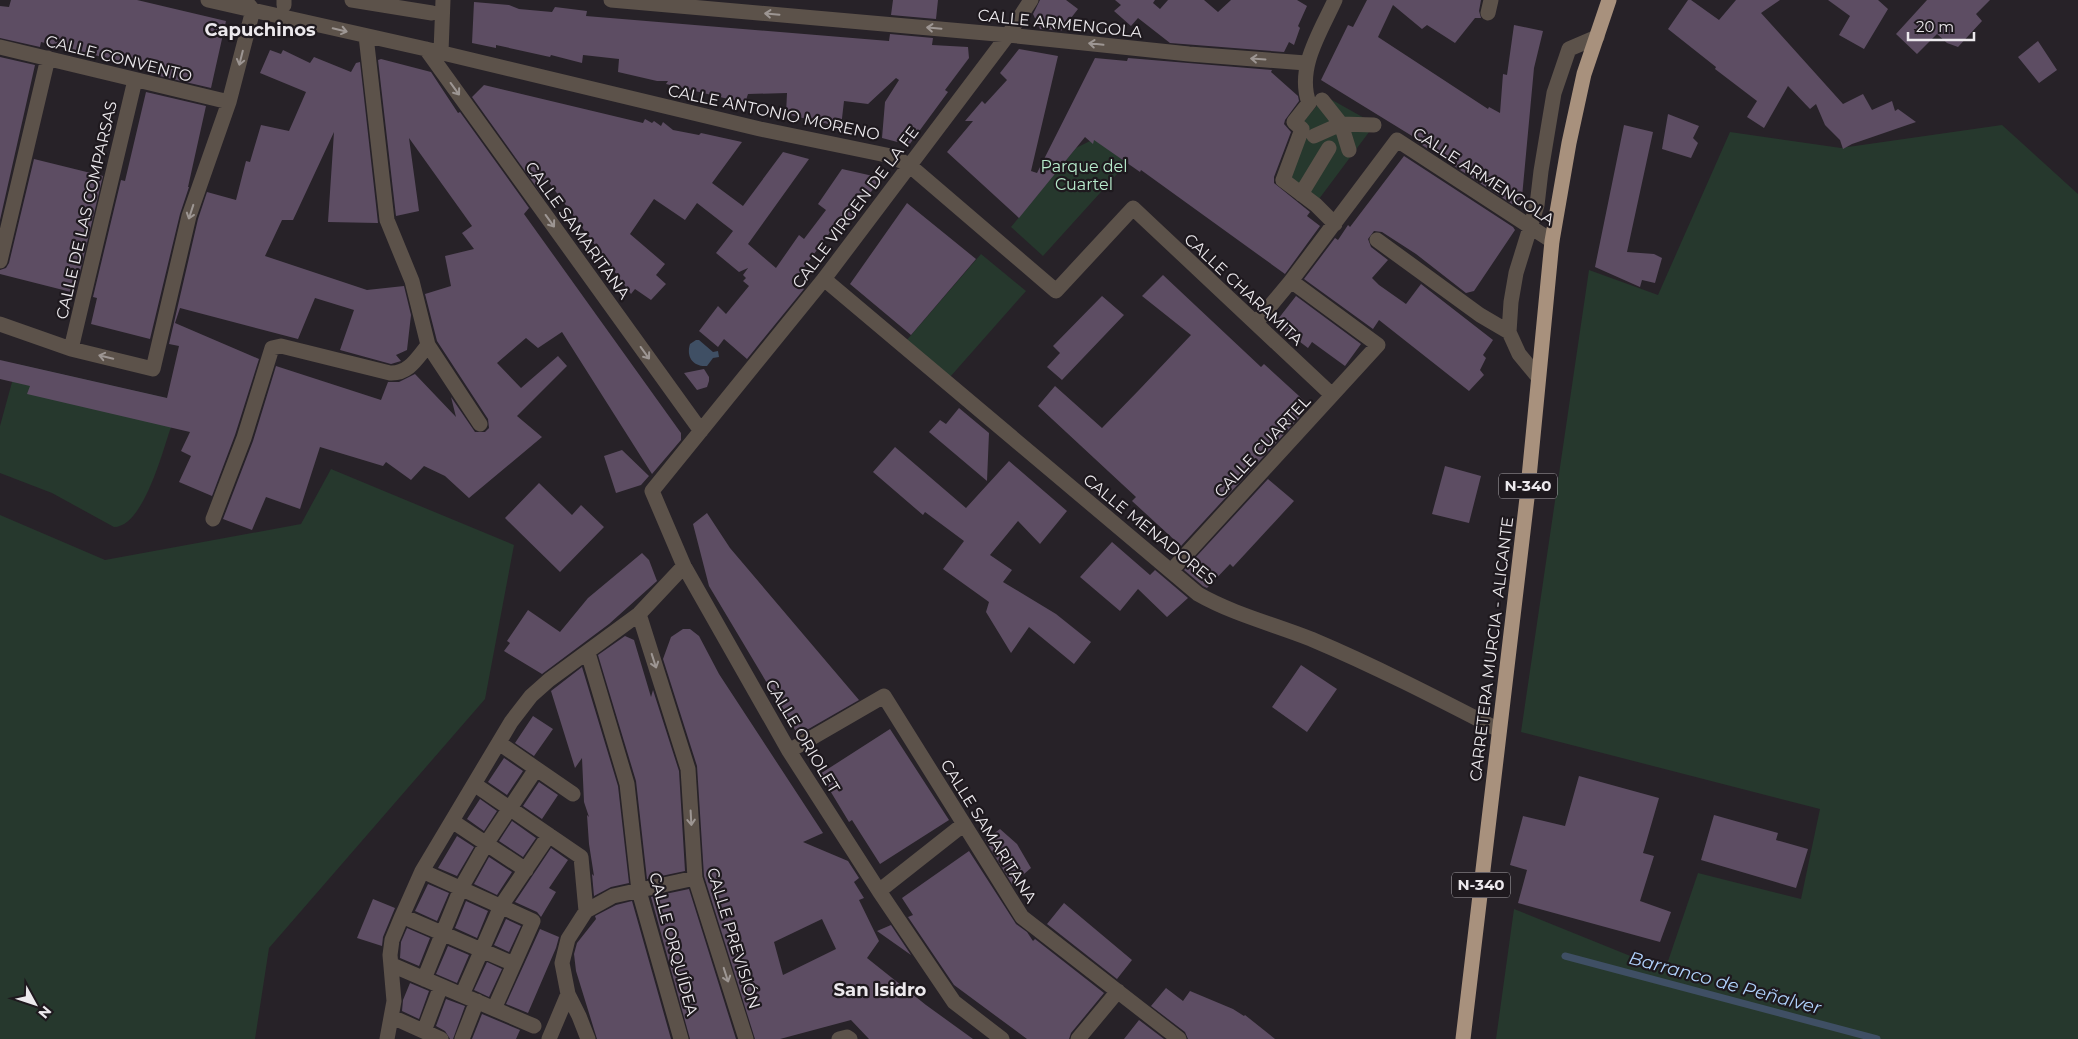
<svg xmlns="http://www.w3.org/2000/svg" width="2078" height="1039" font-family="Montserrat,sans-serif">
	<rect width="100%" height="100%" fill="#272228"/>
	<path fill="#26382d" d="M1325 96 1375 124 1319 199 1288 180 1303 122Z
		M2002 125 2078 194V1039H1496L1514 909 1665 970 1698 873 1801 899 1820 809 1521 732 1589 270 1658 295 1730 132 1841 148Z
		M1094 139 1128 162 1043 256 1011 227 1076 148Z
		M981 254 1026 291 950 377 906 341Z
		M17 364 184 402C179 412 174 421 170 430 162 453 143 527 114 527L52 493 0 473V426Z
		M331 469 514 545 485 699 269 948 255 1039H0V515L105 560 301 524Z"/>
	<path fill="#3f4f64" d="M696 340H699L713 352 718 351 719 357 713 358 707 366C693 367 686 357 690 344Z"/>
	<g fill="none" stroke-linecap="round" stroke-linejoin="round">
		<path stroke="#3f4f64" stroke-width="7" d="M1565 956 1877 1039"/>
	</g>
	<path fill="#5d4d63" fill-rule="evenodd" d="M11 0H137L226 21 211 88 151 74 152 69 41 42 40 47 0 38V6L9 7Z
		M893 0H938L936 19 891 15Z
		M1040 0H1066L1078 9 1061 31 1040 29 1033 14Z
		M1115 0H1155L1153 3 1160 9 1168 0H1204L1218 12 1231 0H1297L1307 6 1298 26 1300 28 1294 45 1289 42 1284 52 1170 43 1138 18 1131 26 1114 11 1121 5Z
		M1367 0H1481L1479 11 1481 18H1475L1455 43 1427 25 1422 29 1393 5 1378 37 1488 109 1489 107 1500 113 1503 74 1507 75 1514 25 1543 31 1534 68 1522 197 1512 204 1416 141 1417 139 1321 80 1348 25 1353 27Z
		M1688 0H1691L1719 20 1736 0H1780L1761 13 1843 104 1863 94 1872 110 1892 101 1895 111 1898 109 1916 122 1852 144 1843 149 1840 140 1825 125 1816 104 1810 109 1788 86 1764 128 1747 117 1757 101 1715 69 1716 67 1668 29Z
		M1828 0H1878L1888 9 1864 49 1839 35 1850 16Z
		M1927 0H1990L1976 14 1982 21 1958 47 1947 43 1937 34 1917 54 1896 34Z
		M474 2 509 5 519 9 552 12 555 7 587 11 586 16 889 41 890 34 933 38 932 45 968 47 969 58 945 90 948 92 909 145 882 138 885 102 899 80 896 78 868 104 844 101 841 127 786 114 787 93 748 94 745 103 666 84 668 81H657L618 72 619 59 583 55 582 63 551 55 550 57 496 45V48L472 43Z
		M2038 41 2057 70 2039 83 2018 57Z
		M1019 49 1058 56 1031 171 1037 173 1095 58 1127 61 1128 58 1272 70 1271 72 1298 96 1299 101 1285 120 1284 124 1291 132 1274 177V183L1310 212 1307 216 1320 226 1285 274 1141 170 1140 172 1094 140 1093 144 1085 137 1019 218 947 152 973 121H965L982 101 985 104 1007 80 1000 73Z
		M270 50 281 54 283 50 310 63 314 57 351 72 356 63 360 62 378 223 328 222 334 132 293 220H282L265 256 367 290 404 286 411 315 407 350 396 355 401 361 391 364 340 350 354 310 315 298 298 339 180 308 175 323 259 359 235 435 212 496 179 482 191 456 181 451 190 432 27 394 30 386 0 379V360L167 398 179 346 169 344 198 219 207 192 236 200 246 161 250 162 261 125 289 131 306 92 260 73Z
		M0 57 35 65 0 220Z
		M381 59 431 72 458 113 460 112 529 208 524 214 681 433V440L652 474 562 332 538 348 526 338 497 363 521 388 558 356 567 366 517 416 542 437 469 498 445 476 424 466 411 480 386 462 383 466 320 447 300 509 266 497 252 530 223 519 253 441 276 366 381 400 388 382H399L415 374 456 417 451 397 475 432H485L489 428 488 419 437 341 425 294 451 286 445 256 474 249 462 233 472 226 409 138 419 211 396 216 378 60Z
		M484 85 643 123 645 119 652 123 654 121 661 126 663 122 673 130 699 135 701 133 742 142 712 183 743 206 783 152 809 159 748 244 776 268 799 235 804 239 826 210 818 204 842 169 873 176 877 184 840 233 834 227 794 281 804 289 747 359 724 339 718 347 699 331 718 306 726 314 749 286 743 281 746 278 743 275 748 268 739 272 716 253 733 231 697 203 685 220 654 199 630 234 665 264 656 275 666 284 651 300 635 289 631 294 548 181 540 192 472 97Z
		M146 92 206 106 188 187H189L180 214 150 339 91 324 97 298 93 297 121 180 125 181Z
		M1668 114 1699 126 1693 138 1698 143 1691 158 1662 149Z
		M1624 125 1653 132 1627 252 1654 254 1662 258 1655 283 1642 280 1640 287 1595 267Z
		M1404 156 1513 227 1515 230 1474 291 1466 293 1416 254 1382 232 1374 231 1368 239 1371 247 1388 260 1372 278 1379 285 1406 304 1421 284 1493 340 1483 355 1486 358 1480 370 1484 375 1469 391 1379 320 1373 329 1304 279 1335 238 1338 240 1348 225 1350 227Z
		M34 159 103 176 75 293 0 274V270L6 268 9 263Z
		M907 203 976 259 911 335 850 284Z
		M1163 275 1261 367 1264 364 1310 406 1181 546 1132 501 1136 497 1038 406 1055 386 1102 428 1139 390 1191 335 1142 296Z
		M1102 296 1124 315 1062 380 1047 367 1060 353 1053 346Z
		M1296 296 1361 344 1345 366 1312 342 1308 348 1275 323Z
		M704 369 709 377V381L707 387 697 390 684 373Z
		M959 408 989 433 987 481 929 432 940 420 946 424Z
		M895 447 966 508 1009 461 1067 511 1040 544 1018 521 990 555 1012 570 1003 582 1056 614 1091 642 1074 664 1029 627 1011 653 986 612 989 602 943 569 964 541 925 512 923 515 873 472Z
		M622 450 649 476 641 485 616 493 604 456Z
		M1445 466 1481 476 1469 523 1432 514Z
		M1268 479 1294 501 1233 567 1230 564 1207 588 1203 586 1184 570Z
		M539 483 572 515 581 505 604 527 560 572 505 518Z
		M707 513 730 548 859 700 798 735 709 586 693 524Z
		M1112 542 1150 575 1155 570 1188 598 1167 617 1138 589 1120 611 1080 577Z
		M642 553 649 560 657 581 609 624 542 674 504 651 510 643 507 641 528 610 560 632 588 598Z
		M683 629H690L699 636 719 674 823 833 803 842 848 861 859 878 854 882 864 898 859 900 879 941 867 958 926 1005 973 1039H869L851 1020 780 1039H755L704 876 697 766 663 659 671 637ZM822 919 836 949 783 975 774 942Z
		M625 636 634 640 651 697 653 690 679 771 685 871 647 879 636 781 598 655Z
		M1301 665 1337 689 1307 732 1272 707Z
		M582 667 618 786 629 883 611 887 594 896 592 874 594 876 589 844 587 815 589 817 584 802 582 758 575 768 551 691Z
		M533 716 553 729 534 756 515 743Z
		M890 729 949 820 880 864 852 820 849 822 820 774Z
		M504 758 523 771 507 795 488 782Z
		M1579 776 1659 798 1643 853 1654 856 1640 901 1671 912 1660 942 1518 903 1527 870 1510 865 1523 816 1565 826Z
		M539 782 558 795 542 819 523 806Z
		M480 799 497 811 484 831 467 819Z
		M1714 815 1778 833 1776 840 1808 849 1796 888 1701 860Z
		M512 821 536 838 523 857 499 841Z
		M1000 829 1017 844 1031 868 1012 884 985 840Z
		M457 836 474 847 457 876 438 868Z
		M551 848 568 860 549 888 556 892 541 917 537 912 515 902Z
		M969 851 1016 924 1027 932 1033 941 1035 939 1104 993 1071 1033 1069 1039H1027L954 985 908 917 913 915 902 898Z
		M489 857 512 872 497 895 474 884Z
		M428 884 449 893 437 921 415 911Z
		M689 889 736 1039H690L651 897Z
		M373 899 395 908 383 937 382 946 357 938Z
		M466 901 488 911 477 938 455 928Z
		M632 901 671 1039H597L576 971 574 954 577 943 596 919 595 916 616 905Z
		M1064 903 1132 960 1117 979 1047 924Z
		M506 919 521 926 509 952 494 945Z
		M891 925 911 955 877 931Z
		M407 928 430 938 419 966 400 958 401 942Z
		M540 929 559 937 556 948 528 1013 506 1004Z
		M448 946 469 955 457 983 436 974Z
		M487 962 502 969 489 997 474 990Z
		M410 983 429 991 419 1019 402 1011 403 1000Z
		M1166 988 1183 1001 1190 991 1233 1009 1244 1016 1245 1015 1275 1039H1188L1185 1032 1151 1006Z
		M446 999 465 1006 453 1039H450L445 1031 436 1026Z
		M482 1014 520 1030 516 1039H472Z
		M1139 1020 1164 1039H1124Z"/>
	<g fill="none" stroke-linecap="round" stroke-linejoin="round">
		<path stroke="#5c524a" stroke-width="15" d="M208 0 426 49 760 129 891 156 909 165 1056 291 1133 208 1332 395
			M352 0 432 13
			M611 0 1008 35 1189 54 1306 63
			M284 5V0
			M1488 13 1491 0
			M366 36 387 220 412 281 428 345 480 424
			M0 47 229 102
			M426 49 701 431
			M441 52 443 0
			M1322 100 1341 124 1349 150
			M1314 136 1341 124 1374 125
			M1301 194 1329 148
			M1335 224 1316 205 1283 180 1302 129 1294 122 1309 103C1296 68 1321 31 1335 0
			M1377 240 1480 315 1509 332
			M0 261 48 58
			M824 279 1198 594C1233 614 1273 624 1311 639 1375 666 1437 698 1499 730
			M1256 323 1291 281 1397 140 1552 241
			M0 324 71 349 153 369 189 216 229 102 253 10 248 4
			M71 349 135 80
			M1538 377 1519 354 1509 332 1511 302 1516 273 1537 205 1541 171 1554 93 1569 49 1597 37
			M213 519 244 438 272 348 281 346 390 373C409 374 417 358 428 345
			M1171 571 1378 345 1291 281
			M639 614 688 769 695 878 746 1039
			M588 653 627 784 639 891 681 1039
			M499 743 573 794
			M789 751 884 696 1022 917 1179 1039
			M474 784 581 857 586 911
			M452 821 526 870
			M422 871 533 921 494 1009
			M879 891 964 824
			M402 916 514 964
			M392 965 534 1026
			M424 979 461 888 486 844 536 769
			M462 995 501 906 549 835
			M392 1017 441 1039
			M424 1031 441 986
			M387 1039 394 1001 390 955 392 940 402 916 422 871 511 722 531 696 549 680 639 614 684 566
			M462 1039 477 1001
			M549 1039 568 994
			M588 1039 579 1016 568 994 562 963 568 939 586 911 613 896 695 878
			M839 1039 847 1037 850 1039
			M1002 1039 954 1002 879 891 789 751 684 566 652 491 824 279 1008 35 1031 0
			M1078 1039 1118 991"/>
		<path stroke="#a8917d" stroke-width="15" d="M1463 1039 1527 498 1552 241 1569 143 1584 74 1609 0"/>
	</g>
	<defs><path id="oneway-shaft" d="M-6 0H5M1.5-3L5.5 0L1.5 3" fill="none" stroke-width="1.6" stroke-linecap="round" stroke-linejoin="round" transform="scale(1.25)"/></defs>
	<g stroke="#9d9693">
		<use href="#oneway-shaft" transform="translate(772 14) rotate(-175)"/>
		<use href="#oneway-shaft" transform="translate(934 28) rotate(-175)"/>
		<use href="#oneway-shaft" transform="translate(340 30) rotate(13)"/>
		<use href="#oneway-shaft" transform="translate(1096 44) rotate(-174)"/>
		<use href="#oneway-shaft" transform="translate(241 58) rotate(104)"/>
		<use href="#oneway-shaft" transform="translate(1258 59) rotate(-176)"/>
		<use href="#oneway-shaft" transform="translate(455 89) rotate(54)"/>
		<use href="#oneway-shaft" transform="translate(191 212) rotate(108)"/>
		<use href="#oneway-shaft" transform="translate(550 221) rotate(54)"/>
		<use href="#oneway-shaft" transform="translate(645 353) rotate(54)"/>
		<use href="#oneway-shaft" transform="translate(106 357) rotate(-166)"/>
		<use href="#oneway-shaft" transform="translate(654 661) rotate(72)"/>
		<use href="#oneway-shaft" transform="translate(691 818) rotate(87)"/>
		<use href="#oneway-shaft" transform="translate(726 975) rotate(72)"/>
	</g>
	<g text-anchor="middle" stroke-width="4.5" stroke-linejoin="round" paint-order="stroke">
		<g fill="#1e191e" stroke="#aeabaf" stroke-width="1">
			<rect x="1499" y="473.5" width="58" height="25" rx="4"/>
			<rect x="1452" y="872.5" width="58" height="25" rx="4"/>
		</g>
		<g font-size="15" font-weight="bold" fill="#ece9ed">
			<text x="1528" y="491">N-340</text>
			<text x="1481" y="890">N-340</text>
		</g>
		<g font-size="16" fill="#ece9ed" stroke="#1e191e">
			<text transform="translate(1060 23) rotate(6)" y="6">CALLE ARMENGOLA</text>
			<text transform="translate(119 58) rotate(14)" y="6">CALLE CONVENTO</text>
			<text transform="translate(774 112) rotate(12)" y="6">CALLE ANTONIO MORENO</text>
			<text transform="translate(1484 176) rotate(33)" y="6">CALLE ARMENGOLA</text>
			<text transform="translate(855 207) rotate(-53)" y="6">CALLE VIRGEN DE LA FE</text>
			<text transform="translate(86 210) rotate(-77)" y="6">CALLE DE LAS COMPARSAS</text>
			<text transform="translate(578 230) rotate(54)" y="6">CALLE SAMARITANA</text>
			<text transform="translate(1244 289) rotate(43)" y="6">CALLE CHARAMITA</text>
			<text transform="translate(1262 446) rotate(-47)" y="6">CALLE CUARTEL</text>
			<text transform="translate(1150 529) rotate(39)" y="6">CALLE MENADORES</text>
			<text transform="translate(1491 649) rotate(-83)" y="6">CARRETERA MURCIA - ALICANTE</text>
			<text transform="translate(803 736) rotate(59)" y="6">CALLE ORIOLET</text>
			<text transform="translate(989 831) rotate(58)" y="6">CALLE SAMARITANA</text>
			<text transform="translate(734 938) rotate(73)" y="6">CALLE PREVISIÓN</text>
			<text transform="translate(674 944) rotate(75)" y="6">CALLE ORQUÍDEA</text>
		</g>
		<g font-size="16" fill="#b7eccc" stroke="#1e191e">
			<text x="1084" y="172">Parque del<tspan x="1084" dy="18">Cuartel</tspan></text>
		</g>
		<g font-size="18" font-weight="bold" fill="#ece9ed" stroke="#1e191e">
			<text x="260" y="36">Capuchinos</text>
			<text x="880" y="996">San Isidro</text>
		</g>
		<g font-size="18" font-style="italic" fill="#b0d2fc" stroke="#1e191e">
			<text transform="translate(1725 983) rotate(15)" y="6">Barranco de Peñalver</text>
		</g>
	</g>
	<g transform="translate(35 1004) rotate(130)" stroke="#1e191e" stroke-width="4" paint-order="stroke">
	<path d="M0-4L9 19L0 12L-9 19Z" fill="#ece9ed"/>
	<text y="-8" font-size="14" font-weight="bold" text-anchor="middle" fill="#ece9ed">N</text>
	</g>
	<path d="M1908 32v8h66v-8" fill="none" stroke="#ece9ed" stroke-width="2.5"/>
	<text x="1916" y="32" font-size="15" fill="#ece9ed" stroke="#1e191e" stroke-width="4" paint-order="stroke">20 m</text>
</svg>
